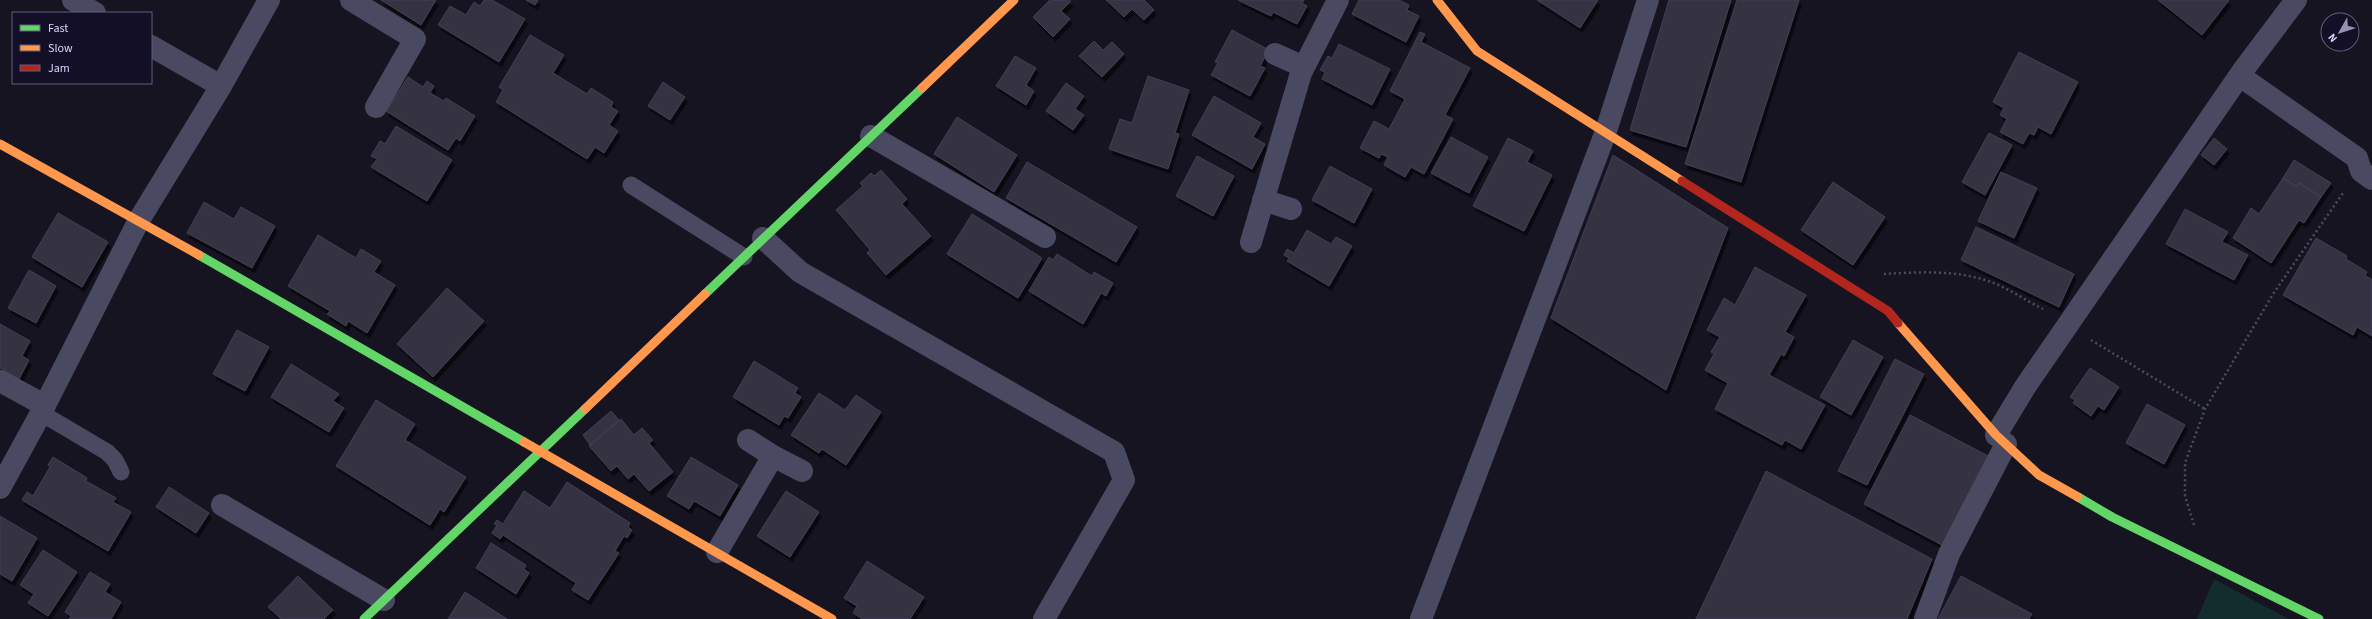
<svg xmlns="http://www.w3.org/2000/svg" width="2372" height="619" font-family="'Source Sans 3',sans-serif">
	<defs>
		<filter id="shadow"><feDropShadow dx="2.5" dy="4.5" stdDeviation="0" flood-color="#0009"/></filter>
	</defs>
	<rect width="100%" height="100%" fill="#161421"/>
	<path fill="#132c2d" d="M2214 579 2289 619H2197Z"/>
	<path fill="#343243" stroke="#433f54" filter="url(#shadow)" d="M381 0H436L421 25Z
		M484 0H492L525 19 499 62 438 25 450 6 466 15 474 2 480 6Z
		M526 0H538L535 5Z
		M1050 0 1071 1 1061 11 1070 19 1053 37 1033 17Z
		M1106 0H1144L1154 10 1144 20 1132 9 1124 17Z
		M1238 0H1304L1302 3 1307 6 1297 24 1273 12 1271 16Z
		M1359 0H1399L1409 5 1407 10 1419 16 1406 42 1352 14Z
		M1537 0H1598L1580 28Z
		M1669 0H1731L1686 147 1630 130Z
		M1737 0H1799L1741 182 1685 164Z
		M2158 0H2229L2202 35Z
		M1232 30 1269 50 1260 66 1265 68 1250 96 1211 75 1218 63 1215 62Z
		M1420 32 1425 34 1421 42 1470 68 1445 115 1453 119 1424 174 1411 167 1405 177 1384 165 1388 157 1381 154 1379 158 1360 148 1374 121 1389 129 1405 99 1390 91Z
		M530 35 564 55 553 73 587 94 591 88 613 102 611 107 618 111 609 125 618 131 604 153 595 147 587 159 496 102 503 90 499 87Z
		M1094 41 1103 50 1112 42 1124 54 1102 77 1079 56Z
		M1339 44 1390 69 1372 105 1322 79 1325 72 1320 70 1328 56 1332 58Z
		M2019 52 2078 82 2051 134 2038 127 2034 135 2029 133 2023 144 2000 132 2007 119 2000 115 2004 108 1993 102Z
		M1015 56 1036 68 1026 85 1034 91 1026 105 996 86Z
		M1148 76 1189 90 1175 133 1179 134 1168 169 1109 149 1120 119 1132 123Z
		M408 77 423 87 427 81 434 86 430 93 444 101 446 98 475 116 460 141 456 138 448 150 386 111Z
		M663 82 685 97 670 120 648 106Z
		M1066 83 1084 96 1075 109 1084 115 1073 130 1046 111Z
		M1214 96 1261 123 1253 137 1265 144 1252 169 1192 135Z
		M957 117 1017 155 994 192 934 154Z
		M396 126 452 160 427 201 371 167 377 159 371 156 380 141 385 144Z
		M1989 133 2012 145 1985 195 1962 182Z
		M1451 137 1488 157 1469 193 1431 173Z
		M1508 138 1533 151 1527 162 1552 175 1524 231 1473 206Z
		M2214 138 2227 149 2214 165 2201 155Z
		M1613 155 1728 228 1666 390 1551 318Z
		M1197 156 1234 176 1213 216 1176 196Z
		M2294 160 2331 183 2321 197 2299 183 2297 187 2283 178Z
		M1027 162 1137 227 1116 262 1006 198Z
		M1330 166 1372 189 1354 223 1312 200Z
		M881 170 907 199 902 204 931 236 886 275 867 253 870 250 836 210 863 186 860 183 871 173 874 176Z
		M2001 172 2037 188 2014 238 1978 221Z
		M2283 178 2297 187 2299 183 2321 197 2304 223 2299 220 2271 263 2233 238 2251 208 2259 214Z
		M1833 182 1885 217 1853 265 1801 230Z
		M204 202 234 219 241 207 275 226 252 268 187 233Z
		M2185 209 2228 232 2222 242 2248 255 2234 280 2166 244Z
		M58 213 108 242 82 287 32 257Z
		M972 214 1042 258 1018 298 947 254Z
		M1976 227 2074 274 2059 307 1961 260Z
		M1307 230 1331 244 1336 237 1352 246 1329 286 1287 261 1289 258 1284 255 1287 249 1294 253Z
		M318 235 356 258 361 249 381 261 374 272 395 285 367 333 348 321 346 326 327 314 330 311 288 286Z
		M2316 238 2347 256 2346 259 2367 272 2365 275 2372 280V336L2357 327 2353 335 2283 295Z
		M1057 254 1092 276 1094 272 1113 283 1106 296 1101 293 1083 324 1029 291 1049 257 1053 260Z
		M1755 267 1806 295 1785 332 1794 337 1784 356 1781 354 1769 375 1825 405 1801 449 1785 440 1782 445 1715 409 1728 383 1705 370 1714 354 1711 352 1720 337 1707 330 1724 298 1735 305Z
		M29 270 56 286 36 323 8 308Z
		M447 288 484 321 433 377 397 344Z
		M0 324 30 341 22 356 29 360 19 379 0 368Z
		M237 330 269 347 245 391 213 374Z
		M1853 340 1883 357 1851 415 1820 397Z
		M1895 359 1924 374 1867 485 1838 471Z
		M754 361 798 388 795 393 801 397 788 418 784 416 779 425 733 397Z
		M291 364 339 394 333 401 344 408 329 432 271 397Z
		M2090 368 2119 387 2104 410 2098 406 2091 416 2073 403 2075 400 2070 397Z
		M819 393 845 410 856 395 881 412 846 465 822 449 819 453 791 435Z
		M376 400 415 424 405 440 466 477 444 512 440 509 430 525 336 466Z
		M2147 404 2185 425 2164 464 2126 443Z
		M611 411 619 420 590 445 583 435Z
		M1910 415 1990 457 1944 546 1864 504Z
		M621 419 634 435 642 428 653 440 649 443 673 472 649 491 634 474 628 479 617 466 611 471 589 446Z
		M53 457 87 478 86 481 116 498 113 502 131 512 108 551 22 500 27 492 33 496 50 467 48 465Z
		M691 457 738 485 720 516 694 501 689 509 667 496Z
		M1766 471 1932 559 1907 619H1696Z
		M567 482 630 523 628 527 632 530 627 538 624 536 615 551 619 553 588 600 572 590 576 583 503 535 500 539 492 533 497 525 494 524 497 520 503 524 524 491 550 508Z
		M169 487 209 513 196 533 156 507Z
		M786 491 819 512 790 557 757 536Z
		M0 516 37 538 12 581 0 574Z
		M491 543 526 565 524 569 529 573 516 594 476 568Z
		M43 550 77 572 48 616 28 603 34 594 20 585Z
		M867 561 924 597 910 619H862L853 613 857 606 844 598Z
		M90 572 110 584 105 592 121 602 111 619H69L71 616 65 612Z
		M298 576 333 610 324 619H281L268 607Z
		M1961 576 2032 614 2029 619H1938Z
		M465 592 507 619H448Z"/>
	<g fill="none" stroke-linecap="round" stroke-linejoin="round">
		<path stroke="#44505f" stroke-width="2.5" stroke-dasharray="2 3" stroke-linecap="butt" d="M1884 274C1917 272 1953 270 1985 280 2005 286 2025 300 2043 309
			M2091 340 2205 409
			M2194 525 2185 496V463L2205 409 2273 294 2343 193"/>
		<path stroke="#4a4962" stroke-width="17" d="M631 185 744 257
			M41 413 107 452 115 460 121 472"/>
		<path stroke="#4a4962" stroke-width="22" d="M73 0 95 13
			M351 0 415 39 376 107
			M151 46 221 86
			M1275 54 1304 67
			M2240 76 2357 158 2361 171 2372 179
			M871 136 1045 237
			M1263 200 1291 209
			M763 238 800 272 1114 452 1124 480 1044 619
			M1251 242 1301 73 1338 0
			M0 381 44 405
			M1996 435 2025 387 2244 69 2296 0
			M773 456 802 471
			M0 488 41 413 139 220 221 86 269 0
			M222 505 384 600
			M717 552 773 456 748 440
			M1421 619 1605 134 1648 0
			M1925 619 1949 554 2006 444"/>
		<path stroke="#63d668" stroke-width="9" d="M199 255 524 442
			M705 294 922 88
			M2078 497 2112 517 2319 619
			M364 619 585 409"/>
		<path stroke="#ff974d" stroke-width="9" d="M1437 0 1477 51 1682 181
			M922 88 1014 0
			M0 144 199 255
			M1898 323 1996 435 2039 475 2078 497
			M585 409 705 294
			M524 442 832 619"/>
		<path stroke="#b3261e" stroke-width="9" d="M1682 181 1888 311 1898 323"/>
	</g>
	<rect x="12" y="12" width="140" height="72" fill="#130f26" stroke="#625e7d"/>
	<rect x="20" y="25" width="20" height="6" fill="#63d668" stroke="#625e7d"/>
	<text x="48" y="32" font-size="12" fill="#d9d4ff">Fast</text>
	<rect x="20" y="45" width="20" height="6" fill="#ff974d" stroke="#625e7d"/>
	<text x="48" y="52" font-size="12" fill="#d9d4ff">Slow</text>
	<rect x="20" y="65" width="20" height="6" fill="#b3261e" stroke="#625e7d"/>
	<text x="48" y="72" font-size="12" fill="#d9d4ff">Jam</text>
	<g transform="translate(2340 32) rotate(231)"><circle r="19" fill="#130f26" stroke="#625e7d"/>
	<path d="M0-3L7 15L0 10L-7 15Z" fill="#9591b1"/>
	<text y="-6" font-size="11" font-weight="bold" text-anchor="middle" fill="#d9d4ff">N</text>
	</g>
</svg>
